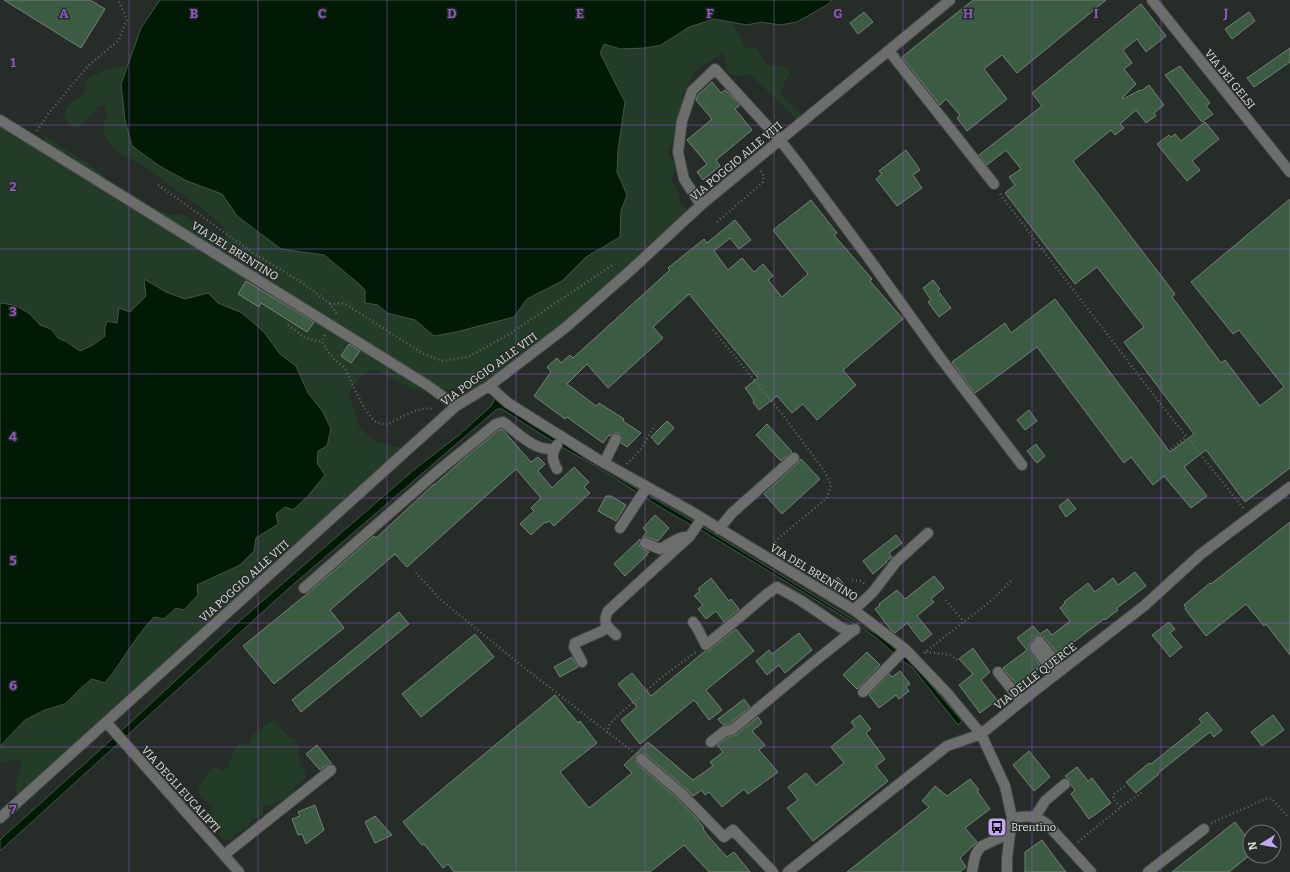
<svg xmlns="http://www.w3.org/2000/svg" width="1290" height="872" font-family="Bitter,serif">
	<rect width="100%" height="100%" fill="#262c27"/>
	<path fill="#223c28" d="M714 19 731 22 746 48H757L766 64 787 67 790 75 784 83 781 95 806 118 800 123 751 75 737 76 728 72 726 61 723 53 709 62 695 70 687 88 681 97 684 102 678 123 675 127 674 139 668 153C675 163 678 167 671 179L676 187 681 205 692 213 565 328 474 395 466 385 452 390 431 388 423 392C407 386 392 381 378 370 362 371 357 381 349 394L359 427 376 442 408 449 20 800C18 797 16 794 16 791 14 780 24 768 21 759L0 763V746L25 720 45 710 65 704 82 687 93 678 121 662 141 631 154 617 197 585 240 565 254 551 255 538 278 524 276 514 285 507 317 463 318 451 327 445 323 412 308 393 296 366 280 354 264 332 242 313 218 303 208 293 185 299 166 292 145 279 146 296 130 312 117 323 105 327V336L93 345 80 351 67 342 58 338 51 329 40 325 30 314 2 303 0 304V120L41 144 46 136 64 149 86 162 116 185 160 211 172 215 181 214 212 233 227 239 225 228 199 206 139 163 120 153 109 144 104 133 103 123 107 115 105 105H100L81 126 75 129 69 125 64 116C65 112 67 106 70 103 77 97 82 98 88 88L84 83C95 72 113 66 128 66L121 84 125 120 132 146 187 181 222 194 237 216 281 249 324 255 358 283 365 291V303L378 305 387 313 415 320 434 336 514 317 527 299 562 281 586 257 620 237 621 212 627 195 617 172 618 150 600 53 604 43 620 49 645 48 661 45 689 27Z
		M271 721C280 721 278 725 282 730 283 732 285 733 287 734L288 737C298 738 300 747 297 756L301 759 300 765 306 771V777L300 783 296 785C296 795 285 802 276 801L272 806 263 805V814L259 818H251L250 825 242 830 235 833 233 838 226 841 221 839 220 833 222 828 215 829C207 819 205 816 214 806 206 803 194 794 200 784 201 783 203 782 204 780 209 772 207 770 217 767L222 770 227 769 235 747 241 743 249 744 254 733 262 730 264 726Z"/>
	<path fill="#001a06" stroke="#425546" d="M160 0H832L827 5 797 22 780 25 761 22 747 25 714 19 689 27 661 45 645 48 620 49 604 44 600 53 625 102 618 150 617 172 627 195 621 211 620 237 586 257 562 281 527 299 514 317 456 332 434 336 415 320 387 313 378 305 365 303V290L358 283 324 255 281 249 237 216 222 194 187 181 161 167 132 146 125 120 121 84 141 28Z
		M144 279 166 292 185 299 208 293 218 303 242 313 264 332 280 354 296 366 308 393 323 412 331 429 327 446 318 451 317 463 325 475 308 496 293 510 285 507 276 514 278 524 256 538 254 551 240 565 197 585 198 595 184 610 176 608 164 619 154 617C135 637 122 662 105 683L92 679 82 687 65 704 45 710 25 720 0 746V304L2 303 17 306 30 314 40 325 51 329 58 338 67 342 80 351 93 345 105 336V327L107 321 117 323 119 308 130 312 146 296Z
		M495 399 534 426 553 436 583 457 709 531 884 639 914 665 962 721 958 725 912 667 901 660 878 639 864 629 701 530C671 515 643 496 615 478 599 468 583 459 567 450 545 437 524 423 502 409H497L288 589 0 851V840L3 837 131 722 243 618 416 468 459 435 491 406Z"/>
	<path fill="#3b5b43" stroke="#777f79" d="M4 0H90L105 9 81 48Z
		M973 0H1106L1017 73 1002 55 984 69 1007 99 967 131 957 118 960 115 946 99 940 105 902 57Z
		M1141 4 1166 36 1146 52 1137 39 1123 50 1132 63 1124 69 1136 84 1122 98 1123 99 1140 90 1141 91 1149 85 1164 105 1154 113 1156 116 1146 123 1136 110 1120 124 1124 128 1115 135 1111 130 1073 161 1175 294 1172 297 1221 363 1225 360 1260 406 1284 387 1239 330 1233 334 1191 282 1290 199V468L1245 502 1206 450 1184 467 1207 496 1191 508 1164 476 1153 485 1131 457 1124 463 1037 347 975 393 952 362 1005 323 1011 333 1055 299 1170 452 1194 434 1124 342 1144 327 1097 267 1075 284 1005 193 1015 185 1009 177 1021 169 1006 150 987 165 979 155 1042 106 1032 93Z
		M864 12 873 22 858 34 850 23Z
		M1249 12 1255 21 1232 39 1225 29Z
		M1290 48V62L1254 87 1247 78Z
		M1180 66 1210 103 1206 106 1213 114 1202 122 1165 75Z
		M712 82 721 93 725 90 740 105 735 109 752 130 716 160 720 166 703 180 697 172 707 164 687 140 712 119 696 100 698 95Z
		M1205 122 1219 139 1192 161 1200 170 1187 181 1157 144 1169 135 1171 137 1175 134 1181 141Z
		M906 150 920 170 913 175 922 188 897 206 876 179 882 174 879 171Z
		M811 200 837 233 834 235 872 279 870 281 903 319 843 370 856 385 817 420 803 404 792 413 777 396 759 410 753 402 754 400 745 388 758 378 689 294 653 327 663 338 608 388 587 364 567 384 596 406 599 403 624 419 623 421 641 433 627 447 621 443 622 438 619 433H615L610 436 609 435 603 443 567 417 565 419 534 396 551 372 547 367 557 358 561 363 570 355 573 358 670 270 668 268 704 239 707 243 735 220 751 240 739 249 730 238 714 251 728 270 742 258 754 272 763 264 773 276 768 280 782 297 808 274 773 230Z
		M933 280 940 289 938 291 951 308 939 317 928 302 931 300 923 288Z
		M246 281 314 322 307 332 261 303 259 307 238 294Z
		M349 344 360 351 351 363 341 356Z
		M1029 410 1037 421 1025 430 1017 420Z
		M667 421 674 428 658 445 651 437Z
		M767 424 792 452 781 461 756 435Z
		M502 429 531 462 538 457 545 464 538 471 552 488 574 467 589 482 584 487 590 493 554 526 549 521 546 523 545 522 531 535 520 524 534 511 531 508 541 498 516 469 407 567 395 554 330 610 344 628 274 684 243 646 308 593 374 536 376 538 434 484V485L466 457 499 430Z
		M1036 444 1045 456 1037 463 1027 451Z
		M801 459 820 479 782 514 764 494 798 463Z
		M606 496H611L626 505 616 521 598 511Z
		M1068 499 1076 509 1066 517 1059 506Z
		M655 515 669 528 658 541 647 537 642 538 647 532 643 528Z
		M1290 522V655L1266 624 1264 626 1246 604 1206 636 1185 609 1186 608 1184 605 1210 583 1211 584Z
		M896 535 902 543 889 553 892 557 886 561 887 562 873 574 863 561Z
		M640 539 639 544 640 547 649 552 647 554V555L625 576 614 564Z
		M1135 572 1146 586 1117 608 1118 610 1105 620 1104 619 1058 654 1044 637 1038 635 1035 636 1033 641 1029 644V648L1041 667 1017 685 1003 668 1027 650 1017 638 1033 626 1040 634 1047 629 1052 635 1070 621 1060 608 1065 603 1064 602 1088 583 1095 592 1113 578 1118 585Z
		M934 576 944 588 931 599 934 602 917 616 932 634 922 642 907 623 895 633 891 630 875 609 880 605 879 604 897 590 905 599Z
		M838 577 845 586 837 592 828 586Z
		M711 578 729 601 731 599 739 609 724 622 716 611 706 619 698 609 703 605 694 596 700 591 698 589Z
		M399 612 409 624 301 712 292 700Z
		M1169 622 1175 629 1170 633 1182 647 1170 657 1152 635Z
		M736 629 754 651 706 690 722 710 709 720 694 700 640 744 621 720 637 707 618 684 632 673 651 696 705 651 710 650Z
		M799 633 812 650 785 673 779 665 767 675 756 661 769 650 772 654Z
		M475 634 494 657 421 717 402 694Z
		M973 648 990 672 981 680 997 700 980 713 959 685 973 674 959 659Z
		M867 652 880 665 857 689 843 675Z
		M572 657 578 667 560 677 554 667Z
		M900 671 910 684 906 687 909 691 899 699 896 695 879 708 869 695 889 674 892 677Z
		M555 695 578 723 580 721 597 743 560 772 589 808 632 773 624 765 648 742 693 780 713 766 710 762 723 752 717 745 728 737 736 735 758 717 762 723 752 731 765 745 759 750 778 772 748 794 744 789 722 807 709 792 705 795 702 790 693 796 684 787 645 754 638 753 635 758 637 764 676 797 696 818 704 828 703 829 709 837 727 857 734 852 750 872H709L684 845 650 872H454L448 864 443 868 424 844 422 845 403 822Z
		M744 699 750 707 729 724 723 725 718 719Z
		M1207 712 1222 730 1214 737 1210 732 1158 773 1159 774 1136 793 1126 782 1149 763 1151 764 1202 723 1199 719Z
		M860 715 871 729 866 733 885 759 876 766 888 781 813 841 787 808 798 800 788 787 806 773 816 785 844 763 831 747 855 727 851 722Z
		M1273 715 1284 730 1262 746 1251 732Z
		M317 745 332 764 327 765 320 770 306 754Z
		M1029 751 1050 777 1034 791 1013 765Z
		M1077 767 1088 781 1092 778 1111 803 1089 819 1071 794 1075 790 1071 785 1070 780 1065 776Z
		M970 779 979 790 977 791 990 809 965 828 977 842 960 858 966 867 960 872H847L929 807 922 801 935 786 947 796Z
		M315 805 324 830 306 844 302 834 298 835 292 819 300 816 298 812Z
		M375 816 392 835 375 843 365 822Z
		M1235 822 1250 842V855L1229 872H1172Z
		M1042 840 1058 862 1066 872H1025V852Z"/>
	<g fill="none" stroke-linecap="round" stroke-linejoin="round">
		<defs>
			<path id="minor" d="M1152 0 1290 172
				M889 51 994 184
				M0 120 427 385 456 406
				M701 205 684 179 678 152 682 121 692 91 715 69 780 140 801 167 870 260 939 356 1022 465
				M489 386 508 403 599 460 687 509 854 610 905 649 947 693 981 734 1005 786 1012 818 1007 858V872
				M604 463 616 439
				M557 469C552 460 551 454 557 445
				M620 528 647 487
				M719 529 732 513 794 458
				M645 543 660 549C668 545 676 538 685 537
				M304 588 438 471 496 424 503 422C518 433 534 451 554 449
				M854 610 873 592 896 562 928 533
				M693 622C699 629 701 637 706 645L734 622 767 594 777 587 800 600 840 627 847 630H855
				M616 635C607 626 602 624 608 611L690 536 702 518
				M1039 641 1062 670
				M1035 647 1055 675
				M582 662 574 647 575 643 602 631 608 627
				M998 672 1021 701
				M863 692 905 649
				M106 722 239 872
				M711 742 725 731 732 730 810 665 855 629
				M641 759 680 792 724 837 733 830 773 872
				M1035 817 1045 801 1065 784
				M0 818 456 406 489 386 565 328 631 270 701 205 950 0
				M1012 818C1028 816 1033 814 1047 824L1091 872
				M224 855 331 770
				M788 872 947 746 981 734 1033 692 1144 606 1201 554 1290 487
				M972 872C974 862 974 853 982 846L1010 833
				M1148 872 1204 829"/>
		</defs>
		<use href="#minor" stroke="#434944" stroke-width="12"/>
		<path stroke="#626763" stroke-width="2.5" stroke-dasharray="1 3" stroke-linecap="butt" d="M37 131 48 114 88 66 119 40 127 19 118 0
			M158 185 249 250 304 284 330 304 338 316
			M1000 194 1162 406 1244 509
			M717 222 763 182 764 176 760 170
			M330 304 344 303 422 353 442 361 468 357 511 333 614 264
			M288 325 305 338 322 342
			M713 330 783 415 825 472 831 485 827 498 781 536 771 547
			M325 335 322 342 327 350 334 359 345 368 355 390 365 409 374 421 386 425C399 419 421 404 434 410
			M1171 449 1186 437
			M627 464 641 449 655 425
			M416 573 442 601 522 666 633 752
			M852 580 861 581 866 585
			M946 600 964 622
			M926 652 950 655 959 661
			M924 653 993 599 1011 581
			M607 733 610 724 616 717 662 677 697 651
			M1121 807 1144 791
			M1211 823 1268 798 1272 799 1288 817
			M1078 842 1121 807 1113 799 1114 794 1125 786"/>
		<use href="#minor" stroke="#6b6e6b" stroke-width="10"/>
	</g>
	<path fill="none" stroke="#9359c6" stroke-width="1" stroke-opacity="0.55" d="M129 0V872M258 0V872M387 0V872M516 0V872M645 0V872M774 0V872M903 0V872M1032 0V872M1161 0V872M0 125H1290M0 249H1290M0 374H1290M0 498H1290M0 623H1290M0 747H1290"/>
	<defs>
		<symbol id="bus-square" viewBox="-11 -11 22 22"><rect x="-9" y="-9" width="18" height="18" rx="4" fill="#c3a7f2" stroke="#262c27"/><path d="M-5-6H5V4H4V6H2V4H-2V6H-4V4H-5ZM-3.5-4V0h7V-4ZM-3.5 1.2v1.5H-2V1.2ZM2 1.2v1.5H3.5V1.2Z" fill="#111"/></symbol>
	</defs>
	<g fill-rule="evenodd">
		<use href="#bus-square" x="986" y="816" width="22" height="22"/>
	</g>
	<g text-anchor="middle" stroke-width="3" stroke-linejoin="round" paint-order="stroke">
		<g font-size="11" fill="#dce0dd" stroke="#262c27">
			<text transform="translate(1230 79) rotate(51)" y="4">VIA DEI GELSI</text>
			<text transform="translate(736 161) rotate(-40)" y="4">VIA POGGIO ALLE VITI</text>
			<text transform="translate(235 251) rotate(32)" y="4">VIA DEL BRENTINO</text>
			<text transform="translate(489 369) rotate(-36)" y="4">VIA POGGIO ALLE VITI</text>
			<text transform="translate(814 572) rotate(31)" y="4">VIA DEL BRENTINO</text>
			<text transform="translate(244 581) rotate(-42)" y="4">VIA POGGIO ALLE VITI</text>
			<text transform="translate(1035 676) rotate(-38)" y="4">VIA DELLE QUERCE</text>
			<text transform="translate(181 789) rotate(48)" y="4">VIA DEGLI EUCALIPTI</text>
		</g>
		<g font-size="11" fill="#dce0dd" stroke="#262c27" text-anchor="start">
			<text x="1011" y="831">Brentino</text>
		</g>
	</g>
	<g font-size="13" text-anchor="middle" font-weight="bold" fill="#9359c6" stroke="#262c27" stroke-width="3" stroke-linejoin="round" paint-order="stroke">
		<text x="64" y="18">A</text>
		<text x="194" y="18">B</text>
		<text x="322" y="18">C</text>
		<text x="452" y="18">D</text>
		<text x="580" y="18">E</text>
		<text x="710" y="18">F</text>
		<text x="838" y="18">G</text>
		<text x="968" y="18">H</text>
		<text x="1096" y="18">I</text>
		<text x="1226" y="18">J</text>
		<text x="13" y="67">1</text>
		<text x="13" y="191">2</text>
		<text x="13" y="316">3</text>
		<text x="13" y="441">4</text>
		<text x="13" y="565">5</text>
		<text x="13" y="690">6</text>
		<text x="13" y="814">7</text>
	</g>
	<g transform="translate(1262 844) rotate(259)"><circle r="19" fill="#262c27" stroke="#6f7470"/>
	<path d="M0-3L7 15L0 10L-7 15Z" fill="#c3a7f2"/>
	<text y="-6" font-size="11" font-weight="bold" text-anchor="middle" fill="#dce0dd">N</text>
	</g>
</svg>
